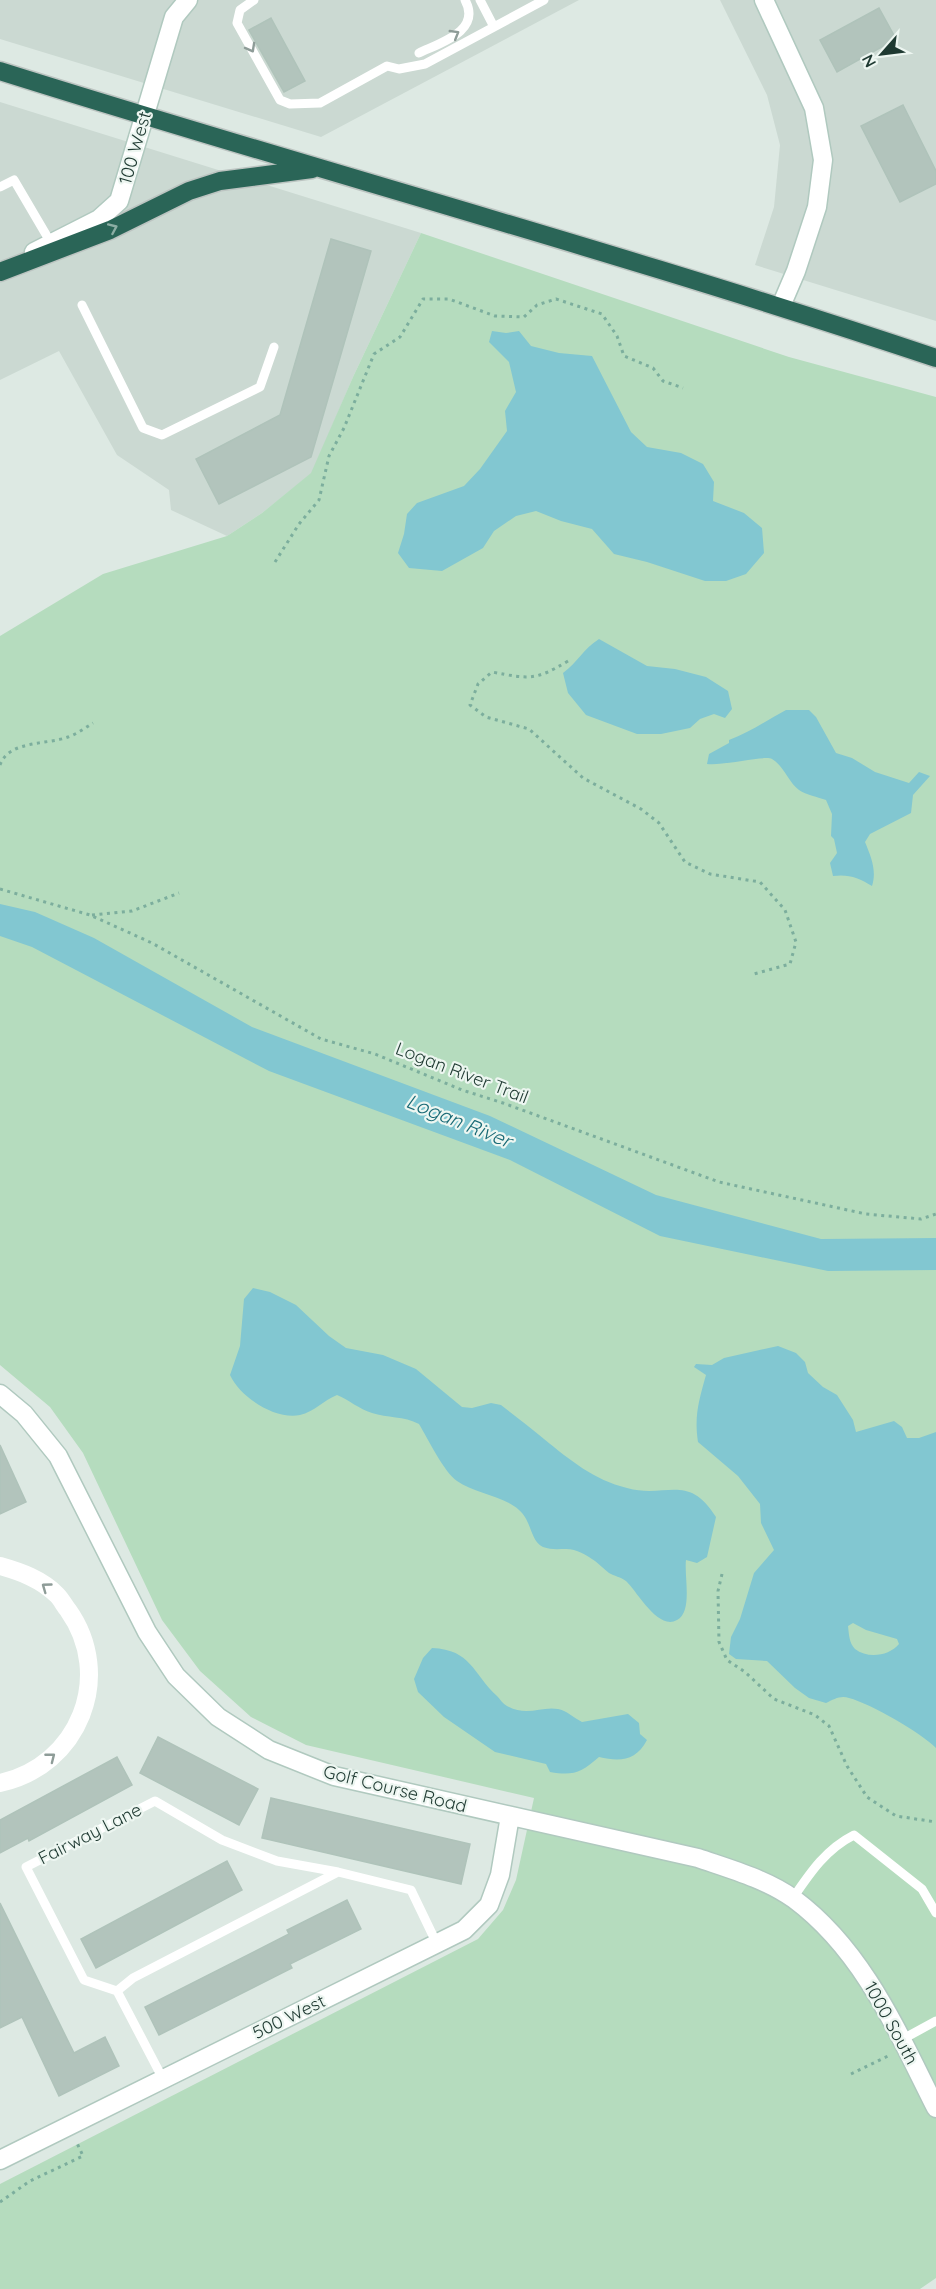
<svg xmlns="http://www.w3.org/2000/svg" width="936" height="2289" font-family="Quicksand,sans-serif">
	<rect width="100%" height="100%" fill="#dde9e3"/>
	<path fill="#cbd9d2" d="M0 0H579L321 137 0 39Z
		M720 0H936V321L755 265 774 207 780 145 767 95Z
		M0 102 421 233 353 377 312 473 262 513 227 536 171 510 169 490 117 455 59 351 0 380Z"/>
	<path fill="#b5dcbe" d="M421 233 789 357 936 397V2278L920 2289H0V2184L478 1939 503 1910 516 1880 534 1798 306 1745 251 1717 200 1671 162 1620 83 1453 50 1407 0 1365V636L103 574 227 536 262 513 311 473 353 377Z"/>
	<path fill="#82c7d1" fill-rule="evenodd" d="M492 331 506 333 519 331 531 346 559 353 592 356 631 432 647 447 681 453 703 464 714 482 713 501 744 513 762 528 764 553 746 574 726 581H705L647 562 614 554 592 529 561 521 536 511 516 516 494 531 483 548 442 571 409 568 398 553 404 534 407 514 417 503 464 486 480 469 507 431 505 411 516 392 509 362 489 342Z
		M599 639 647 666 675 669 706 677 728 691 732 709 725 718 714 714 700 719 690 728 661 734H637L586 715 568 693 563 673C578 662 583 649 599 639Z
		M786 710H809L816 717 836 753 852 758 875 772 909 783 919 772 930 776 913 795 911 813 870 834 865 842C871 857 877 870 872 886 859 878 849 874 833 876L830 863 837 853 834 839 831 836 832 814 826 800C818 797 806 795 799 790 789 783 784 766 772 759 765 755 723 766 707 764L709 754 729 743V740C749 733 767 720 786 710Z
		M0 904 35 912 94 938 252 1027 490 1116 656 1195 821 1239 936 1238V1270L828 1271 660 1236 510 1160 269 1071 32 947 0 936Z
		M253 1288 270 1292 296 1305 329 1336 346 1348 383 1355 416 1369 462 1407 472 1408 491 1403 501 1405C515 1416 530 1427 544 1439 570 1460 594 1480 627 1488 666 1499 688 1472 716 1517L707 1557 697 1563 686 1560C684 1576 693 1612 677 1620 658 1631 637 1591 626 1581 621 1577 614 1576 609 1573 604 1569 600 1565 595 1561 586 1555 577 1549 566 1549 558 1549 551 1550 543 1547 530 1541 532 1521 519 1510 504 1496 474 1493 457 1481 444 1472 428 1439 419 1424 404 1416 387 1418 372 1413 359 1409 349 1400 337 1395 324 1400 314 1412 300 1415 275 1420 240 1397 230 1375L240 1346 244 1299Z
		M778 1346 796 1353 805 1362 808 1373 823 1387 837 1395 853 1420 856 1432 894 1421 902 1427 907 1438H919L936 1432V1748C920 1732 871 1704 849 1698 841 1695 834 1699 826 1703L809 1698 795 1688 767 1661 736 1659 729 1654 731 1637 740 1619 754 1573 774 1550 761 1523 760 1504 738 1476 698 1442C694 1416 699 1400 706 1375L694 1367 696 1364 712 1365 724 1358ZM853 1623 866 1630 897 1639 899 1644C889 1656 868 1659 855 1649 849 1643 849 1634 848 1626Z
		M432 1648C472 1650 472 1673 497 1696 500 1699 503 1704 507 1706 527 1717 541 1706 558 1709 566 1710 574 1718 582 1722L628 1714 639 1723 640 1734 647 1740C636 1761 620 1762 599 1757 581 1773 573 1776 550 1772L546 1764 495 1752 444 1717 418 1692 414 1679 423 1658Z"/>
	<path fill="#b2c4bc" stroke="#afc3ba" stroke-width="1.5" d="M879 8 896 39 837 72 820 40Z
		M271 18 305 81 284 92 249 30Z
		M903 105 936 171V184L900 202 861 126Z
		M331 239 371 251 311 457 219 504 196 459 280 415Z
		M0 1445 26 1502 0 1514Z
		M158 1737 258 1789 239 1825 140 1773Z
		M117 1757 132 1785 29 1841 28 1838 0 1853V1820Z
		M271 1798 470 1844 461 1884 262 1838Z
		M227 1861 242 1890 96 1968 81 1939Z
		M347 1900 361 1929 290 1964 292 1968 159 2035 145 2007 289 1934 287 1930Z
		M0 1903 74 2053 105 2037 119 2066 59 2096 22 2017 0 2028Z"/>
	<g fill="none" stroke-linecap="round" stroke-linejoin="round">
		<defs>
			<path id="secondary" d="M764 0 814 108 823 160 817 207 796 271 781 306
				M34 252 99 219 119 201 174 17 188 0
				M0 1394 24 1414 58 1456 147 1632 176 1676 218 1717 269 1750 334 1776 698 1858C730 1869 766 1879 794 1899 864 1951 898 2033 936 2108
				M0 2160 464 1930 489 1905 500 1875 510 1816"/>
			<path id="highway" d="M0 71C311 169 627 254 936 358
				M0 272 110 230 189 191 220 181 312 169"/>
		</defs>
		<use href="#secondary" stroke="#b0c9bf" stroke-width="21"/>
		<use href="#highway" stroke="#bcc4c1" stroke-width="21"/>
		<path stroke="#7cae9d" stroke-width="3" stroke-dasharray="3 4.5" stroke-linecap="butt" d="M275 562 299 524 319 500 329 456 344 428 374 354 400 337 423 299H449L495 316 524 317 537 305 556 299 602 314 617 336 624 356 653 368 663 381 683 388
			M568 661C535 681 529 679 492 672L478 684 470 705 486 717 529 729 583 778 641 809 659 823 685 862 710 874 760 882 785 910 796 942 790 964 754 974
			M0 765C9 740 47 745 68 737 77 734 85 728 93 723
			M0 889 90 915 152 943 321 1039 375 1054 462 1090 503 1103 719 1182 866 1214 921 1219 936 1214
			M92 915 132 911 179 893
			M722 1574 718 1591 719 1642 727 1660 745 1672 774 1699 815 1715 829 1726 847 1766 867 1797 896 1816 936 1822
			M851 2074 890 2055
			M0 2202 30 2181 83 2156 76 2141"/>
		<path stroke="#fff" stroke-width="9" d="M254 0 240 10 237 23 280 100 290 104 320 103 387 66 399 69 425 64 544 0
			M480 0 494 27
			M419 53C440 43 482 31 465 0
			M0 187 14 180 51 243
			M82 305 143 428 162 435 260 387 274 347
			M793 1898C810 1873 826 1849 854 1835L922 1889 936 1913
			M117 1991 133 1978 338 1872
			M901 2040 936 2021
			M163 2079 117 1991 84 1980 26 1867 155 1801 222 1840 277 1861 338 1872 411 1890 437 1944"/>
		<path stroke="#fff" stroke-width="18" d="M0 1566C21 1572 41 1579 57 1595 61 1599 64 1605 68 1610 115 1676 79 1766 0 1783"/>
		<use href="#secondary" stroke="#fff" stroke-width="18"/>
		<use href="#highway" stroke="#2a6557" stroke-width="18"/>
	</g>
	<defs><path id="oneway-chevron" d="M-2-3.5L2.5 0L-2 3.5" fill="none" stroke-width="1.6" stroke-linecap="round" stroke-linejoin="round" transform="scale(1.5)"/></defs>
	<g stroke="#8e9c98">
		<use href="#oneway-chevron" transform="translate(455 34) rotate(-31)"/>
		<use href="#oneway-chevron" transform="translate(251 48) rotate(61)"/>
		<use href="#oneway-chevron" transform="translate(46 1587) rotate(-144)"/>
		<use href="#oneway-chevron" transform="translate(51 1757) rotate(-38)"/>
	</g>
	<use stroke="#8caea4" href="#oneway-chevron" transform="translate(113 228) rotate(-24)"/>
	<g text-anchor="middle" stroke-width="4.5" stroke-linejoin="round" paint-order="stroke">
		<g font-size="18" fill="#1e3931" stroke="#edf6f1">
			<text transform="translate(135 148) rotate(-74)" y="6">100 West</text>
			<text transform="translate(462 1073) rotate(21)" y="6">Logan River Trail</text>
			<text transform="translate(395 1789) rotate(14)" y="6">Golf Course Road</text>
			<text transform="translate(90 1834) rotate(-27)" y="6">Fairway Lane</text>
			<text transform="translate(289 2017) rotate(-26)" y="6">500 West</text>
			<text transform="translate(891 2023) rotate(61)" y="6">1000 South</text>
		</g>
		<g font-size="20" font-style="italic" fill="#186975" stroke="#edf6f1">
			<text transform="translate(459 1121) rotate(22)" y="7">Logan River</text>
		</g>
	</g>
	<g transform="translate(882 54) rotate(242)" stroke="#edf6f1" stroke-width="4.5" paint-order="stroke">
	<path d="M0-4.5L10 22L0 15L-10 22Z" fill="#1e3931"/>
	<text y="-9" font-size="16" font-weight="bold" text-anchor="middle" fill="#1e3931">N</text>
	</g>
</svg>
